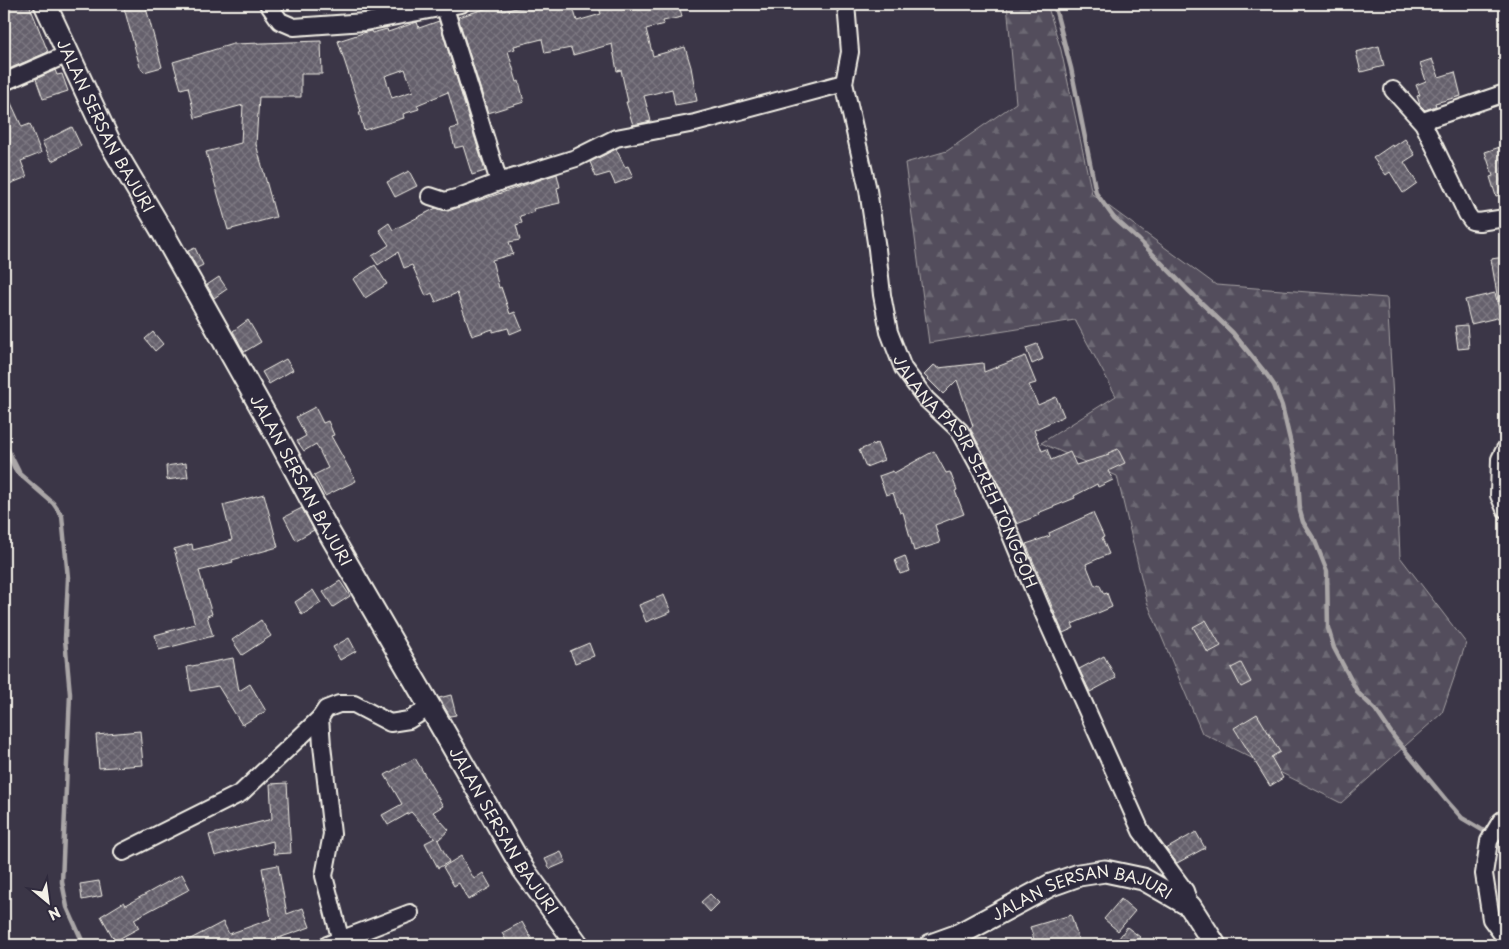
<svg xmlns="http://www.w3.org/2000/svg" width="1509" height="949" font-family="'Playpen Sans',sans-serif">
	<defs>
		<pattern id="forest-firs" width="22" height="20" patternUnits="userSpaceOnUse" patternTransform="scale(1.25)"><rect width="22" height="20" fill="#534e5c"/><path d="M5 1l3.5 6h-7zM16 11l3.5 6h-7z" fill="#6c6873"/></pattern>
		<pattern id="building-cross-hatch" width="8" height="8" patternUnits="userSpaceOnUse" patternTransform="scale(1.25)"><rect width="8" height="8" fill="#65616c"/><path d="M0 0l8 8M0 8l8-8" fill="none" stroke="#7c7881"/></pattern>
	</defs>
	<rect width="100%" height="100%" fill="#3b3647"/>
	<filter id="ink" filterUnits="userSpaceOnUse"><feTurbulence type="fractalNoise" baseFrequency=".02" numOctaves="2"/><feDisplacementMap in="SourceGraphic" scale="10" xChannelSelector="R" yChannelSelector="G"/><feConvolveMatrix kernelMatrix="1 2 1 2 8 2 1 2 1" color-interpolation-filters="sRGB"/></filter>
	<g filter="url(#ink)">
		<path fill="url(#forest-firs)" stroke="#a4a0a2" d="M1007 4H1047L1061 50 1092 194 1216 285 1387 298 1394 416 1400 557 1466 643 1442 713 1341 803 1202 733 1147 602 1117 476 1041 443 1116 396 1075 320 929 343 905 163 947 151 1016 103Z"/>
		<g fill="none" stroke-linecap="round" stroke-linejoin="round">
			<path stroke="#aaa6a7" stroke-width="4.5" d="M1054 4 1071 68 1096 193 1114 218 1139 240 1188 290 1233 333 1267 375 1274 385 1282 406 1290 440 1298 476 1300 511 1303 522 1315 541 1327 571 1328 628 1334 648 1358 693 1375 709 1394 737 1446 800 1462 818 1489 834
				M4 442 19 472 8 453 16 471 53 503 62 516 68 578 65 639 70 694 62 882 67 907 84 945
				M1496 838 1505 843"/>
		</g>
		<path fill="url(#building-cross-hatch)" stroke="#f4f1e8" fill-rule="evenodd" d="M4 4H29L48 52 4 71Z
			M123 4H145L162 67 144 72 140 67Z
			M501 4 503 11 534 4H572L577 21 601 14 598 4H679L682 17 663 21 664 24 646 29 653 56 685 47 691 67 697 101 675 105 672 89 644 96 651 121 633 125 626 102H628L621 70 617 71 612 44 573 55 571 48 545 53 542 39 514 46 515 49 508 51 517 82 519 81 524 102 488 113 458 17Z
			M439 21 485 171 472 175 463 146 455 148 450 129 458 127 448 92 417 105 419 109 403 114 404 118 364 130 359 112H361L338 41 366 32 371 31 372 33 387 29 388 32 417 22 419 28ZM405 69 413 91 392 98 385 76Z
			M321 41 322 74H301V97H259L256 144 276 217 228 230 206 152 241 143 243 105 195 118 188 87 181 89 173 62 233 44Z
			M1379 46 1384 66 1361 72 1356 52Z
			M1432 59 1439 77 1455 72 1461 96 1435 103 1436 106 1425 110 1420 105 1417 96 1420 95 1416 85 1426 81 1420 63Z
			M55 70 57 75 62 74 68 91 43 99 36 79Z
			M4 92H6L22 127 30 124 41 153 21 161 27 177 4 186Z
			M72 127 81 146 52 161 42 142Z
			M1405 139 1415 155 1404 162 1417 183 1403 193 1390 172 1386 175 1373 158 1392 145 1393 147Z
			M1500 147 1505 161V194L1496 196 1490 177 1493 176 1485 152Z
			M616 149 625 167 628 166 633 177 615 184 610 173 596 177 590 162Z
			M409 171 417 186 395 197 387 182Z
			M557 174 560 187 557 188 560 203 533 209 534 212 520 216 522 223 516 225 520 240 509 242 513 254 492 260 499 288 501 287 510 314 515 312 522 329 510 334 508 328 493 332V329L472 336 457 293 436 302 432 293 426 296 412 265 404 268 398 252 378 265 372 256 389 245 379 230 389 223 393 230 436 208 448 211Z
			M195 248 203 265 197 268 188 251Z
			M1505 257V305L1499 306 1491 259Z
			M375 265 387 284 365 298 353 279Z
			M219 277 227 289 214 298 207 285Z
			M1495 293 1501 317 1471 324 1465 300Z
			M248 320 261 342 244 352 233 331Z
			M1467 325 1469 348 1458 349 1455 326Z
			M153 332 163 344 155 351 145 339Z
			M1037 344 1043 359 1032 364 1026 348Z
			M1025 356 1036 383 1029 385 1038 405 1056 397 1064 416 1034 430 1042 451 1047 449 1051 460 1070 452 1076 465 1109 455 1108 453 1118 449 1125 463 1108 471 1113 480 1098 487 1097 484 1074 496 1075 498 1038 513 1039 515 1017 524 990 466 970 428 973 426 957 380 943 394 924 375 934 365 938 368 983 363 984 372Z
			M286 359 293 370 269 384 262 372Z
			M315 407 323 423 328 421 334 435 331 436 356 481 325 496 314 475 328 468 316 444 304 451 297 441 306 436 296 417Z
			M877 443 884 460 866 467 859 450Z
			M934 451 946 473 950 472 957 490 955 491 964 514 935 525 940 543 914 551 903 512 900 513 893 493 886 495 879 476 893 471 894 473Z
			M186 463 188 477 167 480 166 466Z
			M264 494 278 547 232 560 233 562 199 571 212 614 207 616 213 636 159 650 155 635 195 624 174 549 192 544 193 550 232 540 223 505Z
			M302 508 314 530 296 540 284 517Z
			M1093 513 1104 537 1102 538 1109 554 1086 564 1095 586 1099 584 1104 594 1107 593 1112 607 1072 624 1074 628 1063 633 1026 544 1050 536 1049 533Z
			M905 556 910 571 900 574 895 560Z
			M340 581 350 596 333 607 323 592Z
			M313 590 321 603 302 615 295 602Z
			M664 595 671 612 646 622 639 605Z
			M261 620 271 636 242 655 232 640Z
			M1206 620 1221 646 1208 653 1193 627Z
			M349 638 356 651 340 660 333 647Z
			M589 643 594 656 575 663 570 651Z
			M1104 656 1116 678 1090 692 1079 669Z
			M233 658 239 691 250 684 266 711 242 725 218 686 191 691 187 667Z
			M1241 663 1251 682 1241 687 1231 668Z
			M451 695 456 715 450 716 439 698Z
			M1257 714 1280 752 1271 757 1283 778 1270 786 1234 728Z
			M140 731 143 765 99 768 96 735Z
			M415 758 443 806 433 812 449 830 438 840 449 862 438 868 425 843 435 838 411 812 388 825 382 815 402 804 385 775Z
			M287 783 291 853 274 854 273 841 215 856 209 835 272 819 270 784Z
			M1196 832 1205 848 1177 863 1166 849Z
			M561 852 566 862 550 869 545 859Z
			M461 856 474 879 483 873 491 887 468 900 459 883 454 886 443 867Z
			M278 865 287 914 303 908 310 927 259 945H179L223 922 229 934 271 919 262 868Z
			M182 874 190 889 134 919 139 928 115 941 101 916 124 902 126 905Z
			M99 881 102 896 82 900 80 884Z
			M710 894 719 903 710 912 701 902Z
			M1121 899 1135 911 1118 931 1104 919Z
			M1071 915 1080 945H1036L1030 927Z
			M522 922 535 945H509L502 933Z
			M1127 927 1140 937 1134 945H1114Z"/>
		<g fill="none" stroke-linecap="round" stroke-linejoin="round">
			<defs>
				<g id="minor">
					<path d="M268 4 280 21 294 27 365 22 461 4"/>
					<path id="s1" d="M846 4 850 52 844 83 868 190 877 249 882 295 889 332 903 368 926 399 960 431 981 470 1008 528 1042 610 1141 831 1185 891 1190 906"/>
					<path d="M4 82 68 54"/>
					<path d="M1393 90 1423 123 1467 214 1472 221 1479 222 1505 218"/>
					<path d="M1423 123 1426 120 1505 93"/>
					<path d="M499 182 576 158 616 138 695 123 844 83"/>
					<path d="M430 196 445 201 459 197 499 182 445 8"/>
					<path d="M1505 449 1500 459 1499 495 1505 509"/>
					<path d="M1505 818 1501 821 1489 841 1484 874 1491 919 1505 938"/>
					<path d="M123 852 241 793 320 718"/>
					<path d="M327 945 410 913"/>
					<path d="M342 945 324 876 332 834 322 745 320 718 326 709 339 704H354L390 723 409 720 430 707"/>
				</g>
				<g id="major">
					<path id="s2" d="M45 4 110 143 162 231 276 434 327 529 430 707 523 869 578 945"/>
					<path id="s3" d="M931 945 956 936 1051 885 1079 875 1105 871 1143 879 1190 906 1215 945"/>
				</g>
			</defs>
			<use href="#minor" stroke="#f4f1e8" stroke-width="20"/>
			<use href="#major" stroke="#f4f1e8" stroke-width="25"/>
			<use href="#minor" stroke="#2f2a3d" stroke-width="16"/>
			<use href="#major" stroke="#2f2a3d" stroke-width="21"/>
		</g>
	</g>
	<g text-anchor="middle" stroke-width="4" stroke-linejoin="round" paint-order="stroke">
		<g font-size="16" fill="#f4f1e8" stroke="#2f2a3d">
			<text dy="6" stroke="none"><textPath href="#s2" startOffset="136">JALAN SERSAN BAJURI</textPath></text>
			<text dy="6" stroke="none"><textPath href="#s1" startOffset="494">JALANA PASIR SEREH TONGGOH</textPath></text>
			<text dy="6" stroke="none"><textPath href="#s2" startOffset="541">JALAN SERSAN BAJURI</textPath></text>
			<text dy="6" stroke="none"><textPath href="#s2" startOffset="946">JALAN SERSAN BAJURI</textPath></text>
			<text dy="6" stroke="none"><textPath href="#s3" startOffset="165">JALAN SERSAN BAJURI</textPath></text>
		</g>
	</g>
	<rect width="1509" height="949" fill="none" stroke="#2f2a3d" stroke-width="20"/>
	<rect x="10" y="10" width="1489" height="929" fill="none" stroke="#f4f1e8" stroke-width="2" filter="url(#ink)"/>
	<g transform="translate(48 902) rotate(151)" stroke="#2f2a3d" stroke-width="4" paint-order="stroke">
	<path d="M0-4L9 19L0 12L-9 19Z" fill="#f4f1e8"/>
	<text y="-8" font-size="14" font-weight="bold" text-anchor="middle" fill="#f4f1e8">N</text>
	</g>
</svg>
